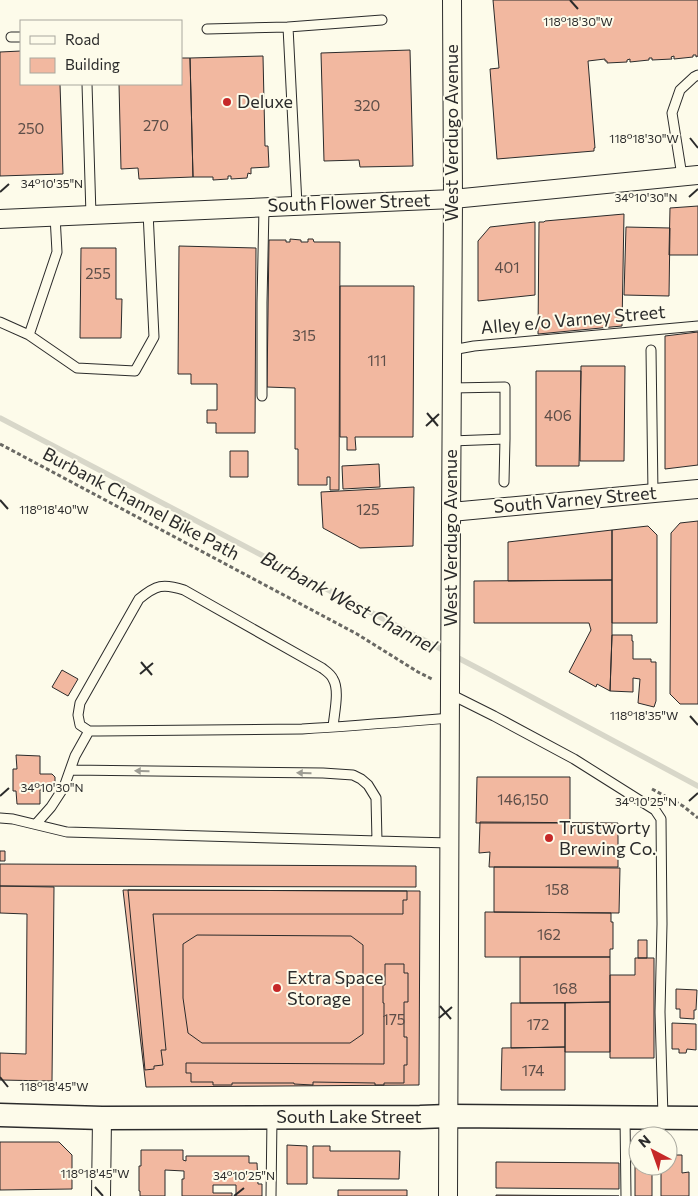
<svg xmlns="http://www.w3.org/2000/svg" width="698" height="1196" font-family="Commissioner,sans-serif">
	<rect width="100%" height="100%" fill="#fdfbea"/>
	<g fill="none" stroke-linecap="round" stroke-linejoin="round">
		<path stroke="#d8d7c9" stroke-width="5.5" d="M0 418 485 672 698 786"/>
	</g>
	<path fill="#f2b8a0" stroke="#2b2b2b" d="M493 0H698V56L696 57V55H693V57L674 59V56L671 57 672 59 652 60V58H649V60L630 62V59L627 60V62L607 63V61H605V59L588 61 595 148H594V151L497 159 490 69 499 68Z
		M410 50 413 166 360 167 359 160 324 161 321 53Z
		M21 51V84H60L63 174 0 176V52Z
		M263 56 265 146H268L269 167 251 168V174L248 173 247 178 231 179V176H228V179L213 180V177H193L190 58Z
		M181 58H190L193 177 139 179 138 168 121 169 119 84H181Z
		M698 206V255H669L670 208Z
		M624 214 622 326 538 334 539 222H544L545 221Z
		M535 222V295L478 301V241L490 227Z
		M626 227 670 228 669 296 624 295Z
		M290 239 301 240V242H308V239H313L314 242H340L339 490H330V477H327V485H298V449H295V388L267 387 269 240H286V242H290Z
		M179 246 256 248 255 433H216V423H207V410H217V384H191V374H178Z
		M81 248H116V299H122L121 338H80Z
		M340 286H414L413 437H355L356 450H347V437H340Z
		M698 332V465L665 469V336Z
		M581 366H625L624 461H580Z
		M536 371H581L579 466H536Z
		M230 451H248V477H230Z
		M379 464 380 487 343 489 342 466Z
		M414 487 413 546 360 548 323 528 321 492Z
		M698 521V704H680L670 694 671 533 680 523Z
		M648 526 657 535V623H612V530Z
		M612 530V580L508 581V542Z
		M612 580V635L610 691 597 684 596 687 569 672 591 630 589 623H474V581Z
		M612 635H632V641H633V659H651V662H656V701L654 707 638 703 640 679 633 678V692L610 691Z
		M62 670 78 679 68 696 52 687Z
		M16 755 40 756V774H52L55 777V787L52 790H40V804H17L16 791H13V769H17Z
		M477 777H570V823H476Z
		M480 822 618 823V867H489L490 852 479 853Z
		M0 851H5V861H0Z
		M0 864 416 866V887L0 886Z
		M494 867 620 868 619 913 494 912Z
		M0 886 54 887 52 1081 0 1080V1053L26 1054 27 914 0 913Z
		M123 890 420 891 419 1085 146 1087Z
		M128 890 407 891V900H403V914H153L166 1050H161L163 1065 154 1066V1069L145 1070Z
		M485 912 611 913V922H613V949H610V957H485Z
		M197 935 351 936 363 945V1034L350 1043H202L188 1033 183 998V944Z
		M638 940H647V958H638Z
		M520 957H610V1002L520 1003Z
		M635 958H654V1058H610V975H635Z
		M385 964H404V973H408V1002H404V1037H407V1065H404V1083H384V1085H375V1083L313 1082V1085L294 1084V1083H232V1085H213V1082H191V1073H186V1063L384 1064V1003H383V985H385Z
		M676 989 697 990 696 1010H694V1019L680 1018V1009H676Z
		M610 1002V1052H565V1003Z
		M511 1003H565V1047L511 1048Z
		M672 1023 696 1024V1050L687 1049 686 1053H679V1049H672Z
		M565 1047V1090H501L502 1048Z
		M0 1142H59L72 1155V1189L0 1190Z
		M287 1145 307 1146V1184H287Z
		M313 1146H330V1151H400L399 1179 313 1178Z
		M141 1150H183V1160L186 1161V1156H249V1163H257L258 1184H262V1196H236V1185H213V1193H232V1196H182V1179H184V1171L165 1170V1196H140V1191H139V1166H141Z
		M635 1155H638V1166H652V1196H635Z
		M668 1155H682V1173L689 1172V1196H661V1166H668Z
		M496 1162 619 1163V1189L496 1188Z
		M338 1190H407V1196H338Z
		M496 1195 619 1196H496Z"/>
	<g fill="none" stroke-linecap="round" stroke-linejoin="round">
		<defs>
			<path id="service" d="M207 29 288 27
				M11 37H21
				M87 84 91 215
				M682 176 672 113 680 90 694 77 698 75
				M297 205 288 27 382 20
				M0 322 29 335 77 368 135 371 154 337 148 212
				M29 335 57 252 55 216
				M452 350 474 346 698 326
				M651 350 653 493
				M262 396V303L264 207
				M451 441 505 439V387L452 388
				M504 482 505 439
				M450 694 494 716 574 759 655 810 661 819 662 924 660 1012 663 1117
				M333 727C334 714 340 690 333 679 331 674 326 671 322 668L184 590C163 583 156 585 139 599L80 703 78 715 80 725 89 731H99L302 729C351 726 400 722 450 718
				M70 770 323 773 353 775 361 779 368 785 376 798 377 841
				M0 818 13 819 67 832 449 843
				M36 824 51 807 64 787 75 756 89 731
				M625 1117 626 1196
				M271 1196 272 1118"/>
			<path id="minor" d="M0 219 453 199 698 175
				M451 512 698 489
				M101 1196 102 1118
				M448 1196 450 686 453 199 452 0"/>
			<path id="tertiary" d="M0 1115 102 1118 420 1117 449 1116 698 1118"/>
		</defs>
		<use href="#service" stroke="#2b2b2b" stroke-width="11"/>
		<use href="#minor" stroke="#2b2b2b" stroke-width="20"/>
		<use href="#tertiary" stroke="#2b2b2b" stroke-width="25"/>
		<path stroke="#6a6964" stroke-width="3" stroke-dasharray="4 2.5" stroke-linecap="butt" d="M0 444 357 634 418 672 432 679
			M652 789 683 806 698 818"/>
		<use href="#service" stroke="#fdfbea" stroke-width="9"/>
		<use href="#minor" stroke="#fdfbea" stroke-width="18"/>
		<use href="#tertiary" stroke="#fdfbea" stroke-width="22"/>
	</g>
	<defs><path id="oneway-solid" d="M-6-.8H1V-3.2L6.5 0L1 3.2V.8H-6Z" transform="scale(1.25)"/></defs>
	<g fill="#9e9d94">
		<use href="#oneway-solid" transform="translate(142 771) rotate(-179)"/>
		<use href="#oneway-solid" transform="translate(304 773) rotate(-179)"/>
	</g>
	<path fill="none" stroke="#2b2b2b" stroke-width="2" d="M570 0 578 9M690 138 698 148M0 192 9 184M689 197 698 189M427 413 438 426M426 426 439 414M0 500 8 509M141 662 152 675M140 674 153 663M690 716 698 725M0 796 9 788M689 801 698 793M440 1006 451 1019M439 1018 452 1007M0 1077 8 1087M95 1187 103 1196M234 1196 244 1188"/>
	<g fill="#c62828" stroke="#fdfbea" stroke-width="2">
		<circle cx="227" cy="102" r="5"/>
		<circle cx="549" cy="838" r="5"/>
		<circle cx="277" cy="988" r="5"/>
	</g>
	<g text-anchor="middle" stroke-width="4" stroke-linejoin="round" paint-order="stroke">
		<g font-size="15" fill="#5d4e48">
			<text x="367" y="111">320</text>
			<text x="156" y="131">270</text>
			<text x="31" y="134">250</text>
			<text x="507" y="273">401</text>
			<text x="98" y="279">255</text>
			<text x="304" y="341">315</text>
			<text x="377" y="366">111</text>
			<text x="558" y="421">406</text>
			<text x="368" y="515">125</text>
			<text x="523" y="805">146,150</text>
			<text x="557" y="895">158</text>
			<text x="549" y="940">162</text>
			<text x="565" y="994">168</text>
			<text x="394" y="1025">175</text>
			<text x="538" y="1030">172</text>
			<text x="533" y="1076">174</text>
		</g>
		<g font-size="18" fill="#2b2b2b" stroke="#fdfbea" text-anchor="start">
			<text x="237" y="108">Deluxe</text>
			<text x="559" y="834">Trustworty<tspan x="559" dy="21">Brewing Co.</tspan></text>
			<text x="287" y="984">Extra Space<tspan x="287" dy="21">Storage</tspan></text>
		</g>
		<g font-size="18" fill="#2b2b2b" stroke="#fdfbea">
			<text transform="translate(452 133) rotate(-90)" y="6">West Verdugo Avenue</text>
			<text transform="translate(349 203) rotate(-2)" y="6">South Flower Street</text>
			<text transform="translate(573 320) rotate(-5)" y="6">Alley e/o Varney Street</text>
			<text transform="translate(575 500) rotate(-5)" y="6">South Varney Street</text>
			<text transform="translate(141 504) rotate(28)" y="6">Burbank Channel Bike Path</text>
			<text transform="translate(451 538) rotate(-90)" y="6">West Verdugo Avenue</text>
			<text x="349" y="1123">South Lake Street</text>
		</g>
		<g font-size="19" font-style="italic" fill="#2b2b2b" stroke="#fdfbea">
			<text transform="translate(349 602) rotate(28)" y="7">Burbank West Channel</text>
		</g>
	</g>
	<g font-size="12" text-anchor="middle" fill="#2b2b2b" stroke="#fdfbea" stroke-width="4" stroke-linejoin="round" paint-order="stroke">
		<text x="578" y="26">118°18'30"W</text>
		<text x="644" y="143">118°18'30"W</text>
		<text x="52" y="188">34°10'35"N</text>
		<text x="646" y="202">34°10'30"N</text>
		<text x="54" y="514">118°18'40"W</text>
		<text x="644" y="720">118°18'35"W</text>
		<text x="52" y="792">34°10'30"N</text>
		<text x="646" y="806">34°10'25"N</text>
		<text x="54" y="1091">118°18'45"W</text>
		<text x="95" y="1178">118°18'45"W</text>
		<text x="244" y="1180">34°10'25"N</text>
	</g>
	<rect x="20" y="20" width="162" height="65" fill="#fdfbea" stroke="#a9a89e"/>
	<rect x="30" y="36" width="25" height="8" fill="#fdfbea" stroke="#a9a89e"/>
	<text x="65" y="45" font-size="15" fill="#2b2b2b">Road</text>
	<rect x="30" y="58" width="25" height="15" fill="#f2b8a0" stroke="#a9a89e"/>
	<text x="65" y="70" font-size="15" fill="#2b2b2b">Building</text>
	<g transform="translate(653 1151) rotate(319)"><circle r="24" fill="#fdfbea" stroke="#a9a89e"/>
	<path d="M0-4L9 19L0 12L-9 19Z" fill="#c62828"/>
	<text y="-8" font-size="14" font-weight="bold" text-anchor="middle" fill="#2b2b2b">N</text>
	</g>
</svg>
